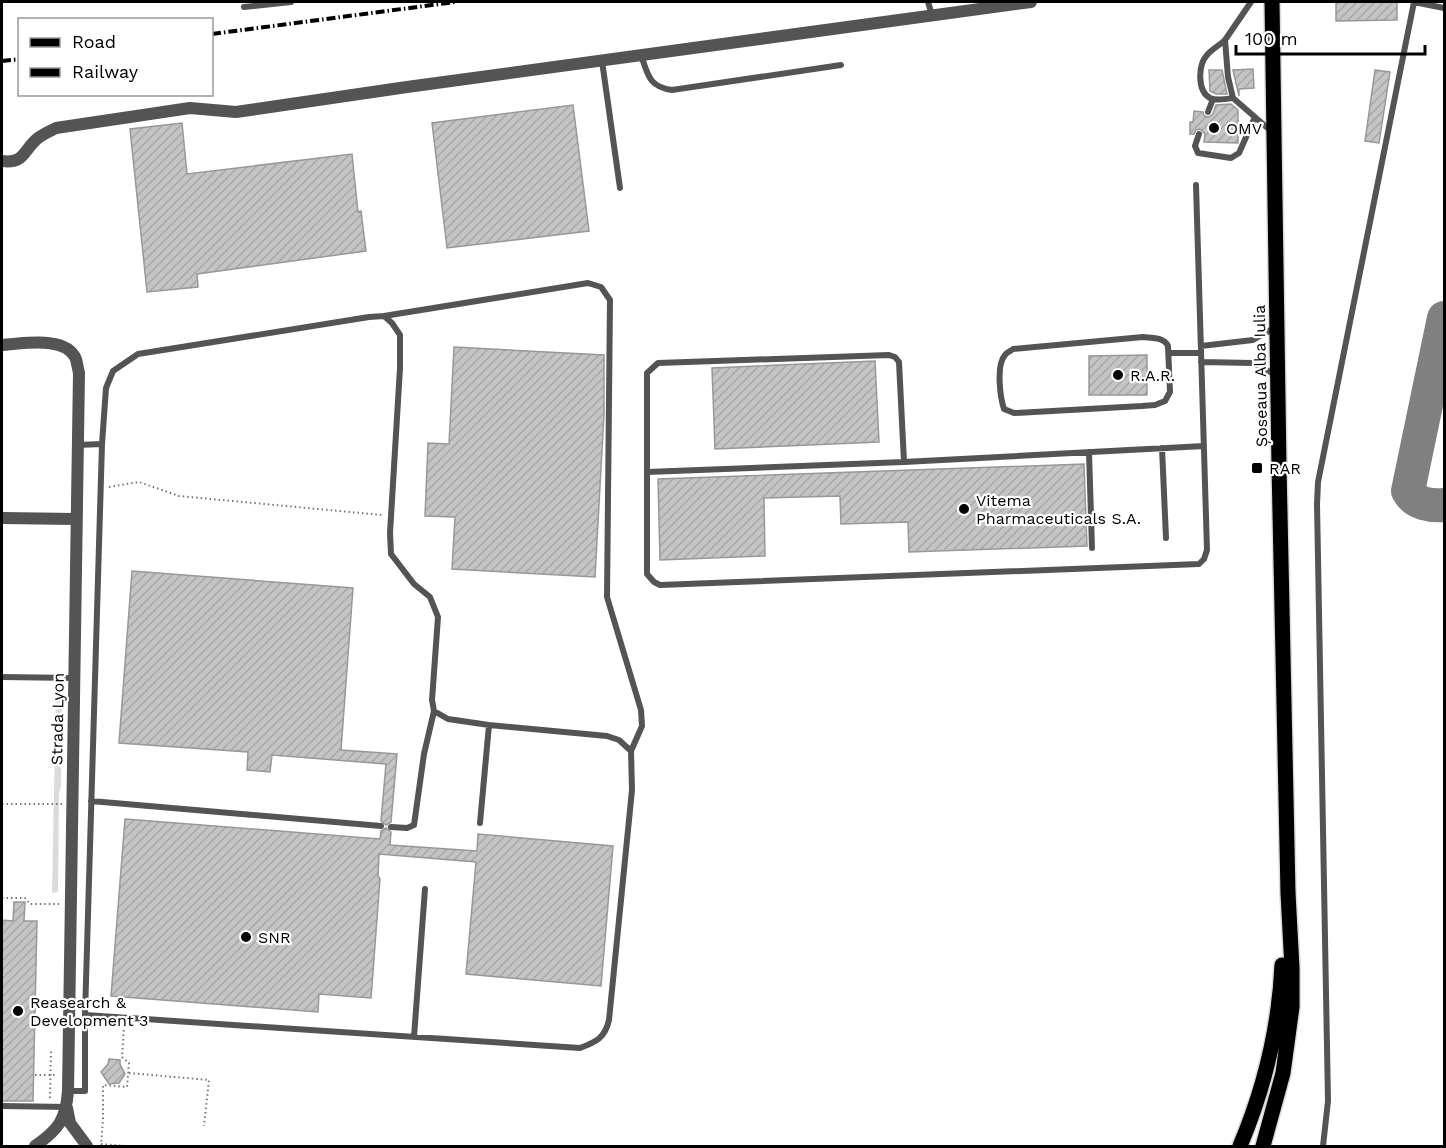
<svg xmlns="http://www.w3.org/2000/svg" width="1446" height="1148" font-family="'Work Sans',sans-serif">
	<defs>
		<pattern id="building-hatch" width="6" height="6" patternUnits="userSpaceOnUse" patternTransform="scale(1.5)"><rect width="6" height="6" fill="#c4c4c4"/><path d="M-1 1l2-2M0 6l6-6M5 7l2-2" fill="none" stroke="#a7a7a7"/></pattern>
	</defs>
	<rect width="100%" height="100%" fill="#fff"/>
	<path fill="#dbdbdb" d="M56 690 62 698 61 786 59 793 58 892 52 893Z"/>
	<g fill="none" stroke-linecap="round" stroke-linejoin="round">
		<path stroke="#808080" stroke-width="34" d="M1444 318 1408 491C1415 504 1431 506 1444 505"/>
	</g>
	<path fill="url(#building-hatch)" stroke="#989898" stroke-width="1.5" d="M1336 2H1397V20L1336 21Z
		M1253 69 1254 88 1239 89V96L1233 70Z
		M1209 70H1222L1227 94H1216L1210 91Z
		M1375 70 1390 72 1379 143 1365 141Z
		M1231 104 1238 110V143L1204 142 1205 134 1200 129 1196 130 1194 134H1190V122H1193L1194 111 1203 112 1204 116 1209 117 1213 114 1216 105Z
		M573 105 589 231 447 248 432 123Z
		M182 123 187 174 352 154 358 212 361 211 366 251 197 274 198 287 147 292 130 129Z
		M454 347 604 355V414L595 577 452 569 455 517 425 516 428 443 449 444Z
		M1147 355V395H1089V356Z
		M875 361 879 442 715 449 712 368Z
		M1084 464 1087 546 909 552 908 522 841 524 840 496 764 498 765 556 660 560 658 479Z
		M132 571 353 588 341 750 397 754 391 822 386 825 381 821 386 764 272 755 270 772 247 770 248 752 119 743Z
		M125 819 380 839 381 831 386 828 391 832 390 845 477 851 478 834 613 846 601 986 466 974 476 862 379 854 378 876 380 879 371 998 319 994 318 1012 111 996Z
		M14 902H25L24 921H37L33 1101H2V920L13 921Z
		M109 1059 120 1060V1064L125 1074 119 1083 109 1084 101 1072 108 1064Z"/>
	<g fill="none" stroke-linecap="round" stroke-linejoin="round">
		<defs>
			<path id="primary" d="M1240 1146C1264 1089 1279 1028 1282 965
				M1263 1146 1283 1073 1292 1007V968L1288 893 1279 466 1272 2"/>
		</defs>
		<use href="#primary" stroke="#dbdbdb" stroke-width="18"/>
		<path stroke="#767676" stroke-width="2" stroke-dasharray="1.5 3" stroke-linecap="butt" d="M109 487 139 482 179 496 382 515
			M2 804H62
			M2 898H25L30 904H59
			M129 1073 209 1080 204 1126
			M35 1075H56
			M50 1098 51 1049
			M101 1144 125 1146
			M101 1146 103 1119V1085L127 1087 129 1063 122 1057 124 1026"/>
		<path stroke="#545454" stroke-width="6" d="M928 2 932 15
			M1251 2 1225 40 1228 77 1233 98 1271 131
			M1414 2 1444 8
			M244 7 291 2
			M1225 40C1220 45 1212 49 1207 55 1198 65 1197 91 1210 98 1216 101 1227 99 1233 98
			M641 55C648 75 649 87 672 90L841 65
			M602 61 620 188
			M1208 112 1213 99
			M1199 134 1195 146 1198 153 1231 158 1239 153 1255 117
			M384 316 588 283 601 287 610 300 607 597 641 710 642 726 631 751
			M1143 337C1152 338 1164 337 1168 346L1170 392 1165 401 1155 405 1142 406 1014 413 1004 409C1000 397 996 365 1005 355 1007 352 1011 351 1013 349Z
			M1201 346 1253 340 1276 327
			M1170 353H1201
			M1201 362 1253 363 1276 375
			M77 445 102 444 106 388 113 371 138 354 369 317 384 316 392 323 400 335V368L390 533 391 554 414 584 430 597 438 617 432 700 434 711 448 719 489 725 607 736 619 740 631 751 632 790 609 1020C605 1038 596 1042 580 1048L85 1015
			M1162 448 1166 538
			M1089 452 1092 548
			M904 462 899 362 895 357 889 355 658 363 647 373V574L654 582 660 585 1199 564 1204 559 1207 550 1196 185
			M647 472 904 462 1204 446
			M2 677 74 678
			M91 801 381 826
			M480 823 489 725
			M391 827 407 828 414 825 424 754 434 711
			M414 1037 425 889
			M68 1091H85V1015L102 444
			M2 1106 67 1107
			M1323 1146 1328 1101 1317 504 1318 482 1414 2"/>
		<path stroke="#545454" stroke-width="12" d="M2 161C25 164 23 150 38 138 43 134 50 131 56 128L190 108 236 112 407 87 1031 2
			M2 345C22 344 66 335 76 359 77 363 78 369 79 373L68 1091C66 1120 58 1130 35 1146
			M2 518 76 519
			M67 1108 70 1123 87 1146"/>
		<use href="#primary" stroke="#000" stroke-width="15"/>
		<path stroke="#000" stroke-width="4" stroke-dasharray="9 3 1.5 3" stroke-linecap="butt" d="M212 34 455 2
			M2 61 20 59"/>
	</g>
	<g fill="#000" stroke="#fff" stroke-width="2">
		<circle cx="1214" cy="128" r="6"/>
		<circle cx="1118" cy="375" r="6"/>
		<rect x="1251" y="462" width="12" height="12" rx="3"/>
		<circle cx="964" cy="509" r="6"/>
		<circle cx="246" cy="937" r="6"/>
		<circle cx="18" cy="1011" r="6"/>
	</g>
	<g text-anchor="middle" stroke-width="4.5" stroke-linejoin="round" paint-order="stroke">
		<g font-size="16" fill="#000" stroke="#fff" text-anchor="start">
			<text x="1226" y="134">OMV</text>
			<text x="1130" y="381">R.A.R.</text>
			<text x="1269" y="474">RAR</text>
			<text x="976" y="506">Vitema<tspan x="976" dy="18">Pharmaceuticals S.A.</tspan></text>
			<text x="258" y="943">SNR</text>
			<text x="30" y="1008">Reasearch &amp;<tspan x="30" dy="18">Development 3</tspan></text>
		</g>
		<g font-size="16" fill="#000" stroke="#fff">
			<text transform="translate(1260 376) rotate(-91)" y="6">Șoseaua Alba Iulia</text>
			<text transform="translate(57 719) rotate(-89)" y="6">Strada Lyon</text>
		</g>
	</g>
	<rect width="1446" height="1148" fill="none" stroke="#000000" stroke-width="6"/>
	<rect x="18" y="18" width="195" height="78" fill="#ffffff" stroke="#999999" stroke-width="1.5"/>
	<rect x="30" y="38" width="30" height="9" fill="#000000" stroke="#999999" stroke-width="1.5"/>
	<text x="72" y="48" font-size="18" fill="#000000">Road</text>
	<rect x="30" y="68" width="30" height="9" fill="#000000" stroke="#999999" stroke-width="1.5"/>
	<text x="72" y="78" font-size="18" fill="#000000">Railway</text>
	<path d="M1236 45v9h189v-9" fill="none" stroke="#000000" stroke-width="3"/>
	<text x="1245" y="45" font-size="18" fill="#000000" stroke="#ffffff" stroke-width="4.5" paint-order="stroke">100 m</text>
</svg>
